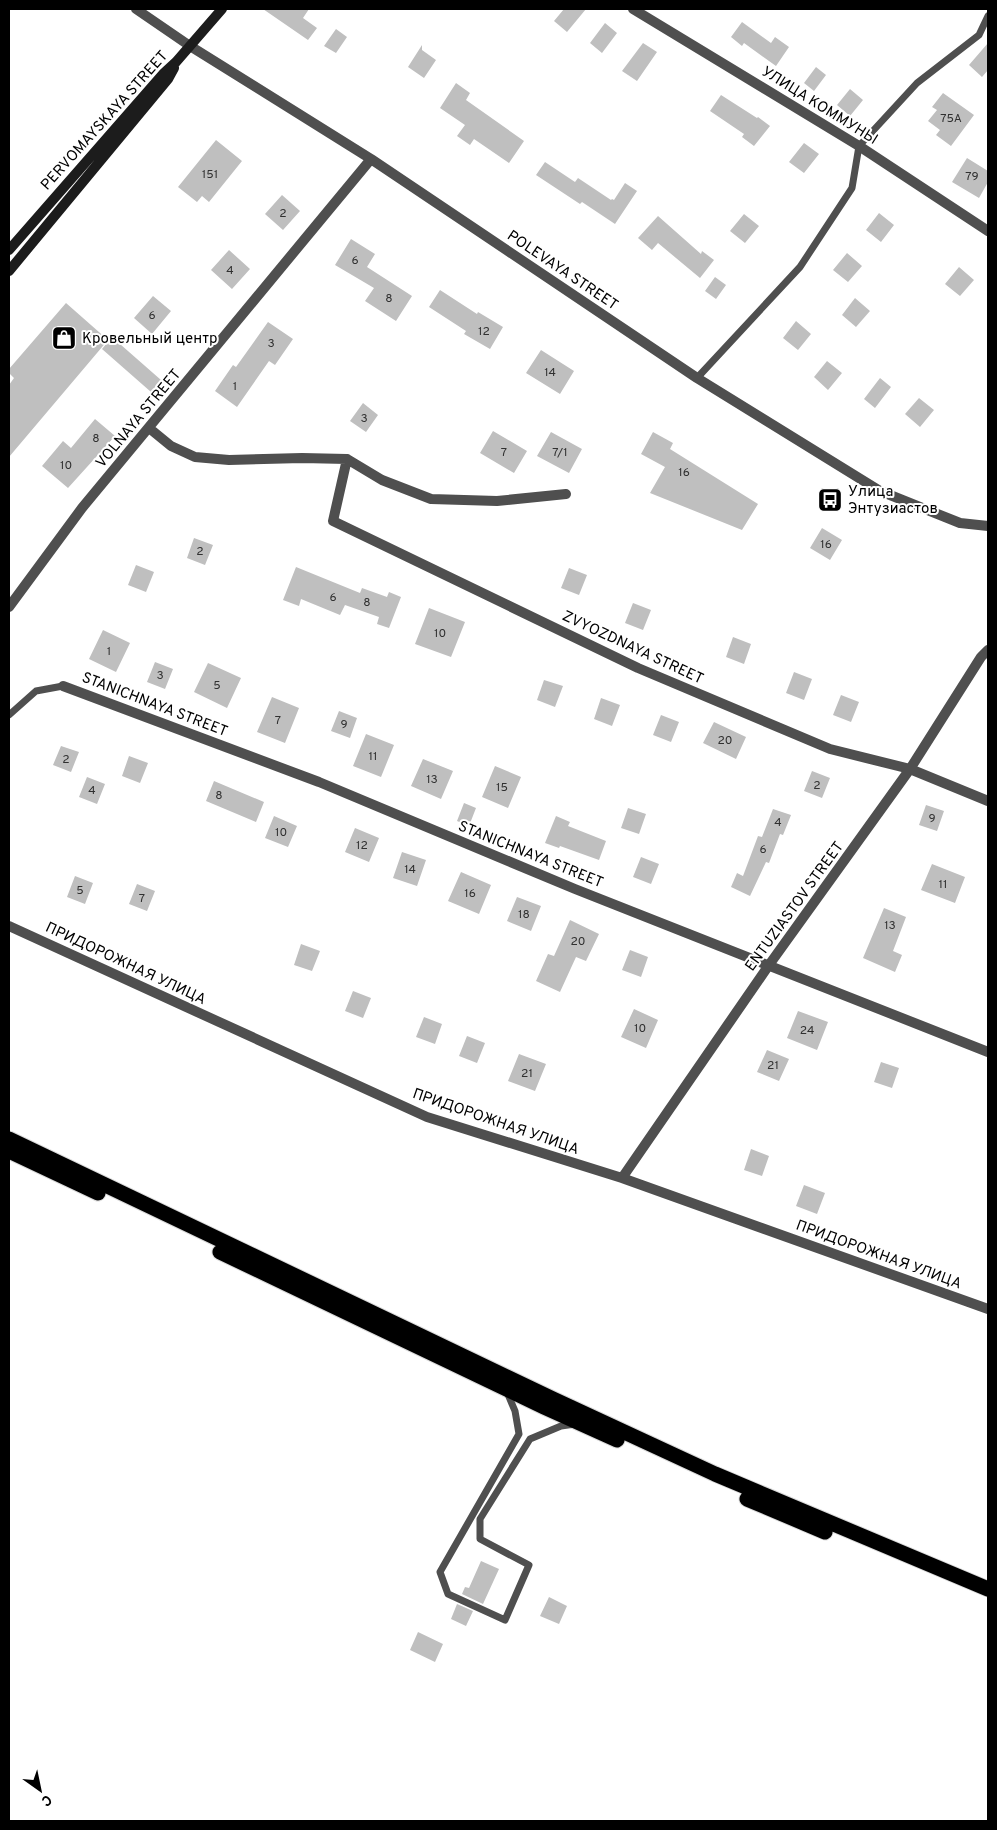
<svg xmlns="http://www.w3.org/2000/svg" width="997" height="1830" font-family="Overpass,sans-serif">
	<rect width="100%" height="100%" fill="#fff"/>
	<path fill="#bfbfbf" d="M263 9H309L303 18 317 28 308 40Z
		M564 9H586L567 32 554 21Z
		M742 22 771 43 775 37 789 47 776 66 744 43 742 46 731 37Z
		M605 23 617 33 602 53 590 43Z
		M336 29 347 37 336 53 324 46Z
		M643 43 657 52 637 81 622 71Z
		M988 43V70L982 77 969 65Z
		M422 45V50L436 60 424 78 408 67Z
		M816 67 826 75 814 91 804 83Z
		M456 83 470 93 466 100 524 141 509 163 474 139 470 145 457 136 465 125 440 108Z
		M850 89 863 100 850 116 837 105Z
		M943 93 974 115 951 146 936 135 940 130 928 121 937 110 932 107Z
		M721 95 757 118 758 117 770 126 754 146 742 137 744 134 710 111Z
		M216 140 242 161 209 202 202 196 197 202 178 187Z
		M804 143 819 154 804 173 789 162Z
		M967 158 988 171V182L979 198 952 182Z
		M545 162 575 182 578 178 611 200 612 199 614 200 625 183 637 191 615 224 582 202 580 204 536 175Z
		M282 195 300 211 283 230 265 214Z
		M879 213 894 225 881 242 866 230Z
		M744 214 759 226 745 243 730 231Z
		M658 216 701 254 702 251 714 260 700 278 658 243 652 250 638 238Z
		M351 239 375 254 367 267 412 296 396 321 365 301 374 288 335 265Z
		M229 250 250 269 232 289 211 270Z
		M847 253 862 266 848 282 833 270Z
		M959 267 974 280 960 296 945 284Z
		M715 277 726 285 716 299 705 291Z
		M440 290 477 314 478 312 503 327 490 349 464 334 466 331 429 307Z
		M153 296 171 311 152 334 134 318Z
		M855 298 870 311 856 327 842 315Z
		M66 303 108 340 9 457V385L14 378 9 373V369Z
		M796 321 811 334 798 350 783 338Z
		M268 322 293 339 275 365 269 361 237 407 215 391 233 365 236 367Z
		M112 337 161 380 151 392 102 349Z
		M541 350 574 371 560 394 526 373Z
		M827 361 842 373 828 390 814 377Z
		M880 378 891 387 875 408 864 399Z
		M919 398 934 410 920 427 905 414Z
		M363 403 378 415 366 432 350 421Z
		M95 419 115 436 68 488 42 466 63 441 71 448Z
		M493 431 527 451 514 473 480 453Z
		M551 432 582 449 569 473 537 456Z
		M653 432 673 443 670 449 758 504 742 530 650 493 665 467 641 454Z
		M822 528 842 540 830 560 810 548Z
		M194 538 213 545 205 565 187 558Z
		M136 565 154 572 146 592 128 585Z
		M296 567 360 593 362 588 387 597 389 592 401 597 389 628 377 624 379 617 345 605 340 615 301 599 299 606 283 600Z
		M569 568 587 575 579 595 561 588Z
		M633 603 651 610 643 630 625 623Z
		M429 608 465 622 451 657 415 644Z
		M103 630 130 643 116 672 89 659Z
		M733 637 751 644 744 664 726 657Z
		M155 662 173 669 165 689 147 682Z
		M208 663 241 678 227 708 194 692Z
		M794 672 812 679 804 700 786 693Z
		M544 680 563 686 555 707 537 700Z
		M841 695 859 702 851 722 833 715Z
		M272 697 299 708 285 743 257 732Z
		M601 698 620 705 612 726 594 719Z
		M339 711 357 718 350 738 331 731Z
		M661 715 679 722 671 742 653 735Z
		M714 722 746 737 736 759 703 743Z
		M366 734 394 745 381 777 353 766Z
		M61 746 79 752 71 772 53 765Z
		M129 756 148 763 140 783 122 776Z
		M423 759 453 771 441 799 411 786Z
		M495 766 521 777 508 808 482 797Z
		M812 771 830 778 822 798 804 791Z
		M87 777 105 784 97 804 79 797Z
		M214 781 264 802 256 822 206 801Z
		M464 803 476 808 469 826 457 821Z
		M926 805 944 811 937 831 919 825Z
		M628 808 646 814 639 834 621 828Z
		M773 809 791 815 783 835 780 834 769 863 766 862 750 896 731 887 737 873 743 876 758 836 762 837Z
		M274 816 297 826 288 847 265 838Z
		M556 816 570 822 568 826 606 841 599 860 560 846 559 848 545 843Z
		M355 828 379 838 369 862 345 852Z
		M402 852 426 860 417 886 393 878Z
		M641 857 659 864 651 884 633 877Z
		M932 864 965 877 955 903 921 890Z
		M461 872 491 885 479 914 448 901Z
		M75 876 93 883 85 904 67 897Z
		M137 884 155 891 147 911 129 904Z
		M517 897 541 906 531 931 507 921Z
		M884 908 906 917 893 951 902 955 895 972 863 958Z
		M570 920 599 934 586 961 576 957 560 992 536 981 548 954 554 956Z
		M301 944 320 951 312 971 294 965Z
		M630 950 648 957 641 977 622 970Z
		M353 991 371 998 363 1018 345 1011Z
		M634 1009 658 1020 646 1048 621 1037Z
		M798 1011 828 1022 817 1050 787 1038Z
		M424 1017 442 1024 435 1044 416 1037Z
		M467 1036 485 1043 477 1063 459 1056Z
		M767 1050 789 1059 779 1081 757 1072Z
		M519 1054 546 1064 535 1091 508 1081Z
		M881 1062 899 1068 892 1088 874 1082Z
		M751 1149 769 1156 762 1176 744 1170Z
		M804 1185 825 1193 817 1214 796 1206Z
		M481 1561 499 1569 483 1604 462 1594 465 1587 469 1588Z
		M549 1597 567 1606 559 1624 540 1616Z
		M457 1604 473 1611 466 1626 451 1619Z
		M418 1632 443 1644 435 1662 410 1650Z"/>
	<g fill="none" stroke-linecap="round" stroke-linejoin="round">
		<defs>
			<path id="highway" d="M9 1139 553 1399 715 1474 988 1589
				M9 1151 98 1193
				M220 1252 544 1407 617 1440
				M747 1499 825 1532"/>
		</defs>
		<use href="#highway" stroke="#dbdbdb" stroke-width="17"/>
		<path stroke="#4f4f4f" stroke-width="7" d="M697 378 800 267 852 188 859 146 917 83 979 35 988 16
			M9 715 36 691 63 686
			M507 1392 515 1411 519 1434 440 1572 448 1594 505 1620 529 1565 480 1539V1519L530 1439 561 1426 575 1424"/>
		<path stroke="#4f4f4f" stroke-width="10" d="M136 9 190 46 371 159 697 378 880 491 960 523 988 526
			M633 9 859 146 988 231
			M149 428 171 446 195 457 229 460 302 458 347 459 382 480 431 499 497 501 566 494
			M347 459 333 521 638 668 830 749 910 769 988 801
			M9 607 82 508 371 159
			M63 686 319 782 575 889 988 1052
			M9 926 427 1117 622 1178 988 1309
			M622 1178 769 965 910 769 981 657 988 650"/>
		<path stroke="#1c1c1c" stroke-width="10" d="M9 250 163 74 176 62 222 9
			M9 271 168 79 174 68"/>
		<use href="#highway" stroke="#000" stroke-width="15"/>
	</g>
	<defs>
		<symbol id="shop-square" viewBox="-11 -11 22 22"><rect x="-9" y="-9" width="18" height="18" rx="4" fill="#000" stroke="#fff"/><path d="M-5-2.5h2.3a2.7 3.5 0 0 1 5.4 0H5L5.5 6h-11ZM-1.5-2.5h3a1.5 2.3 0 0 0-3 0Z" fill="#fff"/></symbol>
		<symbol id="bus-square" viewBox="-11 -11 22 22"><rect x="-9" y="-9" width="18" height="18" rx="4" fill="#000" stroke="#fff"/><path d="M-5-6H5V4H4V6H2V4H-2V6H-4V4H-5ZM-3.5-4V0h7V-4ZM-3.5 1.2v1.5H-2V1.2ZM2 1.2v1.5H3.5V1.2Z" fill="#fff"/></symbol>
	</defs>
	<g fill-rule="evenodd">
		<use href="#shop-square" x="50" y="324" width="28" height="28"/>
		<use href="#bus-square" x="816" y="486" width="28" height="28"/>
	</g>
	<g text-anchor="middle" stroke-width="4" stroke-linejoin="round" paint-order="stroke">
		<g font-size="12" fill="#303030">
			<text x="951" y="122">75А</text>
			<text x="210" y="178">151</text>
			<text x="972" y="180">79</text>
			<text x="283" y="217">2</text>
			<text x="355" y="264">6</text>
			<text x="230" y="274">4</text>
			<text x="389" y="302">8</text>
			<text x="152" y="319">6</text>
			<text x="484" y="335">12</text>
			<text x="271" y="347">3</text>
			<text x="550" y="376">14</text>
			<text x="235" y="390">1</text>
			<text x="364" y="422">3</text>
			<text x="96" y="442">8</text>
			<text x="504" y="456">7</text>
			<text x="560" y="456">7/1</text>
			<text x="66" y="469">10</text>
			<text x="684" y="476">16</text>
			<text x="826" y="548">16</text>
			<text x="200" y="555">2</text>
			<text x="333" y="601">6</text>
			<text x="367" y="606">8</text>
			<text x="440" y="637">10</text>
			<text x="109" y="655">1</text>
			<text x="160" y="679">3</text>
			<text x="217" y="689">5</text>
			<text x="278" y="724">7</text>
			<text x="344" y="728">9</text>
			<text x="725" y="744">20</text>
			<text x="373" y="760">11</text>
			<text x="66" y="763">2</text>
			<text x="432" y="783">13</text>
			<text x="817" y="789">2</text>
			<text x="502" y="791">15</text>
			<text x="92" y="794">4</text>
			<text x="219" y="799">8</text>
			<text x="932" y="822">9</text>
			<text x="778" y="826">4</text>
			<text x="281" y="836">10</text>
			<text x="362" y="849">12</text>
			<text x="763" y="853">6</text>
			<text x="410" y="873">14</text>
			<text x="943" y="888">11</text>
			<text x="80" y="894">5</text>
			<text x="470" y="897">16</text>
			<text x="142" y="902">7</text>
			<text x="524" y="918">18</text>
			<text x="890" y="929">13</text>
			<text x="578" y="945">20</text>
			<text x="640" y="1032">10</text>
			<text x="807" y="1034">24</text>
			<text x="773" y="1069">21</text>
			<text x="527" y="1077">21</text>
		</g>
		<g font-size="15" fill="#000" stroke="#fff">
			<text transform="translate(820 105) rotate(32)" y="5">УЛИЦА КОММУНЫ</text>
			<text transform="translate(104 120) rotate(-48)" y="5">PERVOMAYSKAYA STREET</text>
			<text transform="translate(563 270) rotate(34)" y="5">POLEVAYA STREET</text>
			<text transform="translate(138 418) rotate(-50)" y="5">VOLNAYA STREET</text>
			<text transform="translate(633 647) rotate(25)" y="5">ZVYOZDNAYA STREET</text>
			<text transform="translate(155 704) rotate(21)" y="5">STANICHNAYA STREET</text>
			<text transform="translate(531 854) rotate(22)" y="5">STANICHNAYA STREET</text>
			<text transform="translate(794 906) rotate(-54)" y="5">ENTUZIASTOV STREET</text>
			<text transform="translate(126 963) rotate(25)" y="5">ПРИДОРОЖНАЯ УЛИЦА</text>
			<text transform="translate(496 1121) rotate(19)" y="5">ПРИДОРОЖНАЯ УЛИЦА</text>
			<text transform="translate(879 1254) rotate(20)" y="5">ПРИДОРОЖНАЯ УЛИЦА</text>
		</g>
		<g font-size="15" fill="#000" stroke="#fff" text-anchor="start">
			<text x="82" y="343">Кровельный центр</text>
			<text x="848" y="496">Улица<tspan x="848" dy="17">Энтузиастов</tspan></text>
		</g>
	</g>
	<rect width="997" height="1830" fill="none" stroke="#000000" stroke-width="20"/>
	<g transform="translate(40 1790) rotate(147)" stroke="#ffffff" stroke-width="4" paint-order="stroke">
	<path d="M0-4L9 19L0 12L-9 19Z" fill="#000000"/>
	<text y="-8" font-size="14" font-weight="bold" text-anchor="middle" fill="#000000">С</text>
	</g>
</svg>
